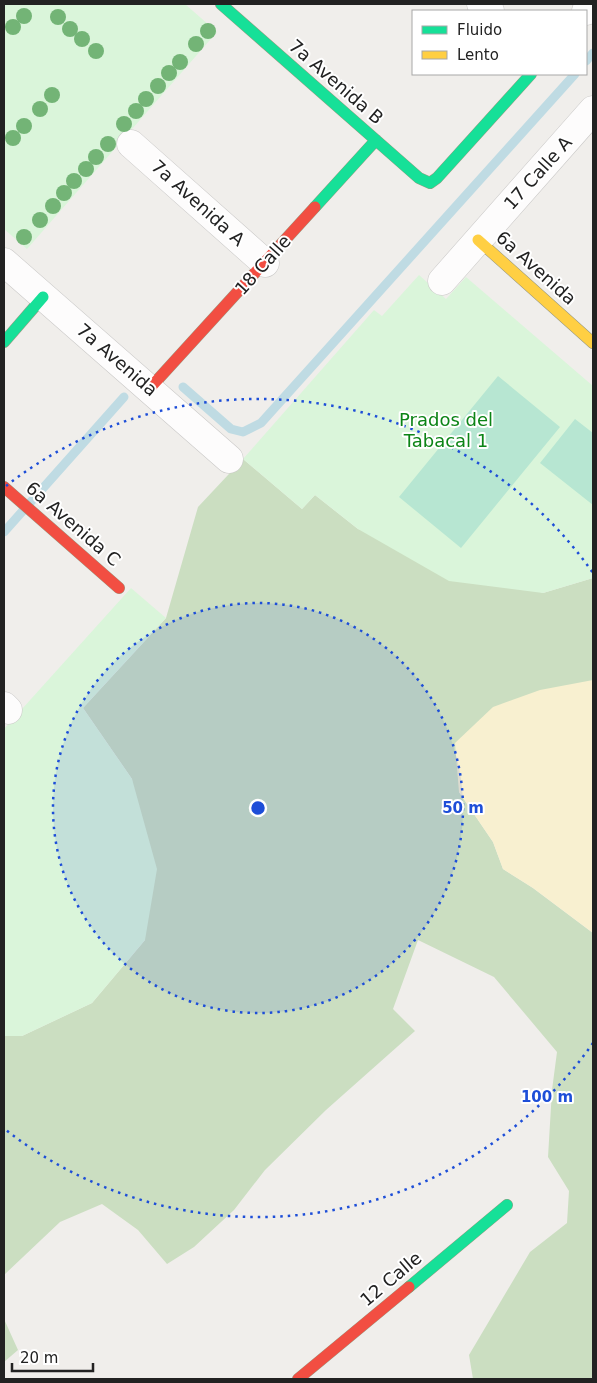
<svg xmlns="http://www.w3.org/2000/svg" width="597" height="1383" font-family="'DejaVu Sans',sans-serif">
	<rect width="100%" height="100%" fill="#f0eeeb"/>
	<path fill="#cbdec1" d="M243 459 302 509 315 495 358 529 543 593 593 578V680L459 792 493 842 503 869 533 888 593 933V1379H473L469 1355 530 1252 567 1223 569 1191 548 1157 552 1090 557 1052 494 977 418 940 393 1009 415 1031 326 1110 265 1170 234 1210 194 1247 167 1264 138 1230 102 1204 60 1222 4 1275V1036H22L92 1003 145 940 132 779 83 708 166 618 198 507Z
		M4 1319 18 1350 4 1362Z"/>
	<path fill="#f8f0d0" d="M593 680V933L533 888 503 869 493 842 459 792 455 743 493 707 540 690Z"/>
	<path fill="#daf5da" d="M4 4H185L217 32 27 249 4 229Z
		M419 275 446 299 466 277 593 386V578L543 593 449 581 358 529 315 495 302 509 243 459 374 310 382 316Z
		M131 588 166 618 83 708 132 779 157 869 145 940 92 1003 22 1036H4V729Z"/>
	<path fill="#b7e6d2" d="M498 376 560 427 461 548 399 497Z
		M575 419 593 433V505L540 463Z"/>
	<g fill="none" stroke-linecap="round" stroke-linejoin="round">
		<path stroke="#bfdbe3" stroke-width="9" d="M586 61 593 53
			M183 387 231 429 243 432 261 423 575 74
			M4 532 124 397"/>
		<defs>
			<path id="street" d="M481 4 490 11
				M586 11 592 4
				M131 144 265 263
				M4 262 229 459
				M442 281 593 110
				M4 706 8 710"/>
			<path id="fast" d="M221 4 419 178 430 183 437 178 531 74
				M315 207 376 140
				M4 342 43 297
				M409 1287 507 1205"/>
			<path id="slow" d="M478 240 593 343"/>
			<path id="jam" d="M150 388 315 207
				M4 487 119 588
				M298 1379 409 1287"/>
		</defs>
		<use href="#street" stroke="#c9c8c7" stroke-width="29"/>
		<use href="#fast" stroke="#999a82" stroke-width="12"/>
		<use href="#slow" stroke="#999a82" stroke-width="12"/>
		<use href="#jam" stroke="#999a82" stroke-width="12"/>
		<use href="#street" stroke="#fdfcfc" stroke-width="28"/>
		<use href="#fast" stroke="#16e098" stroke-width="11"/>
		<use href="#slow" stroke="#ffcf43" stroke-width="11"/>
		<use href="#jam" stroke="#f24e42" stroke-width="11"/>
	</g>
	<g fill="#73b476">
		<circle cx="24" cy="16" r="8"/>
		<circle cx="58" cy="17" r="8"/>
		<circle cx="13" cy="27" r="8"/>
		<circle cx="70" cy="29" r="8"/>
		<circle cx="208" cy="31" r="8"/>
		<circle cx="82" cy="39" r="8"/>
		<circle cx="196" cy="44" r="8"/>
		<circle cx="96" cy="51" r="8"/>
		<circle cx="180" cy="62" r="8"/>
		<circle cx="169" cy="73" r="8"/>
		<circle cx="158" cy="86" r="8"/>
		<circle cx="52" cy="95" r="8"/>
		<circle cx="146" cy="99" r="8"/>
		<circle cx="40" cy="109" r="8"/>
		<circle cx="136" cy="111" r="8"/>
		<circle cx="124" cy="124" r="8"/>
		<circle cx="24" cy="126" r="8"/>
		<circle cx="13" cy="138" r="8"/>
		<circle cx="108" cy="144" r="8"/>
		<circle cx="96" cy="157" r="8"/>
		<circle cx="86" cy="169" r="8"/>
		<circle cx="74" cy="181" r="8"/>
		<circle cx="64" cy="193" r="8"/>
		<circle cx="53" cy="206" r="8"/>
		<circle cx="40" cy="220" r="8"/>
		<circle cx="24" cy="237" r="8"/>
	</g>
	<circle cx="258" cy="808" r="205" fill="#1d4ed8" fill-opacity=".12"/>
	<g fill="none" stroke="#1d4ed8" stroke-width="2.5" stroke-dasharray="2.5 5">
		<circle cx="258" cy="808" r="205"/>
		<path d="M593 1043A409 409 0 0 1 6 1130M6 486A409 409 0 0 1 593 573"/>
	</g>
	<g text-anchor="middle" stroke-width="4" stroke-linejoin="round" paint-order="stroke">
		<g font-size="18" fill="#222" stroke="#fff">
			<text transform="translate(336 82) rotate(41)" y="6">7a Avenida B</text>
			<text transform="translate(538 173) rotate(-48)" y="6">17 Calle A</text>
			<text transform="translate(198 203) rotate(42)" y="6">7a Avenida A</text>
			<text transform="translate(263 265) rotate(-48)" y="6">18 Calle</text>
			<text transform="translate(536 268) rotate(42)" y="6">6a Avenida</text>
			<text transform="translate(117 360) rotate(41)" y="6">7a Avenida</text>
			<text transform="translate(73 524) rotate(41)" y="6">6a Avenida C</text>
			<text transform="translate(391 1279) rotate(-40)" y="6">12 Calle</text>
		</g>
		<g font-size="18" fill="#0c8416" stroke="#fff">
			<text x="446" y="426">Prados del<tspan x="446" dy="21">Tabacal 1</tspan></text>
		</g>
	</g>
	<circle cx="258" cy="808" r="8" fill="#1d4ed8" stroke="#fff" stroke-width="2.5"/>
	<g font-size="15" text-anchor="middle" font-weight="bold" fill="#1d4ed8" stroke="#fff" stroke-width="4" stroke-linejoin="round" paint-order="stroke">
		<text x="463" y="813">50 m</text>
		<text x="547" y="1102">100 m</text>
	</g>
	<rect width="597" height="1383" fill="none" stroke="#222222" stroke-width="10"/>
	<rect x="412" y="10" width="175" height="65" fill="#ffffff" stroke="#a7a7a7"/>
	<rect x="422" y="26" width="25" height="8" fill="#16e098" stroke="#a7a7a7"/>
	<text x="457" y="35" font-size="15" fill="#222222">Fluido</text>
	<rect x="422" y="51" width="25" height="8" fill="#ffcf43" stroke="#a7a7a7"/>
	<text x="457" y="60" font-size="15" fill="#222222">Lento</text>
	<path d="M12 1363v8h81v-8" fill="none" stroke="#222222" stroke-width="2.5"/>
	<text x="20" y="1363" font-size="15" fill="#222222" stroke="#ffffff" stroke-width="4" paint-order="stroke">20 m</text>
</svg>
